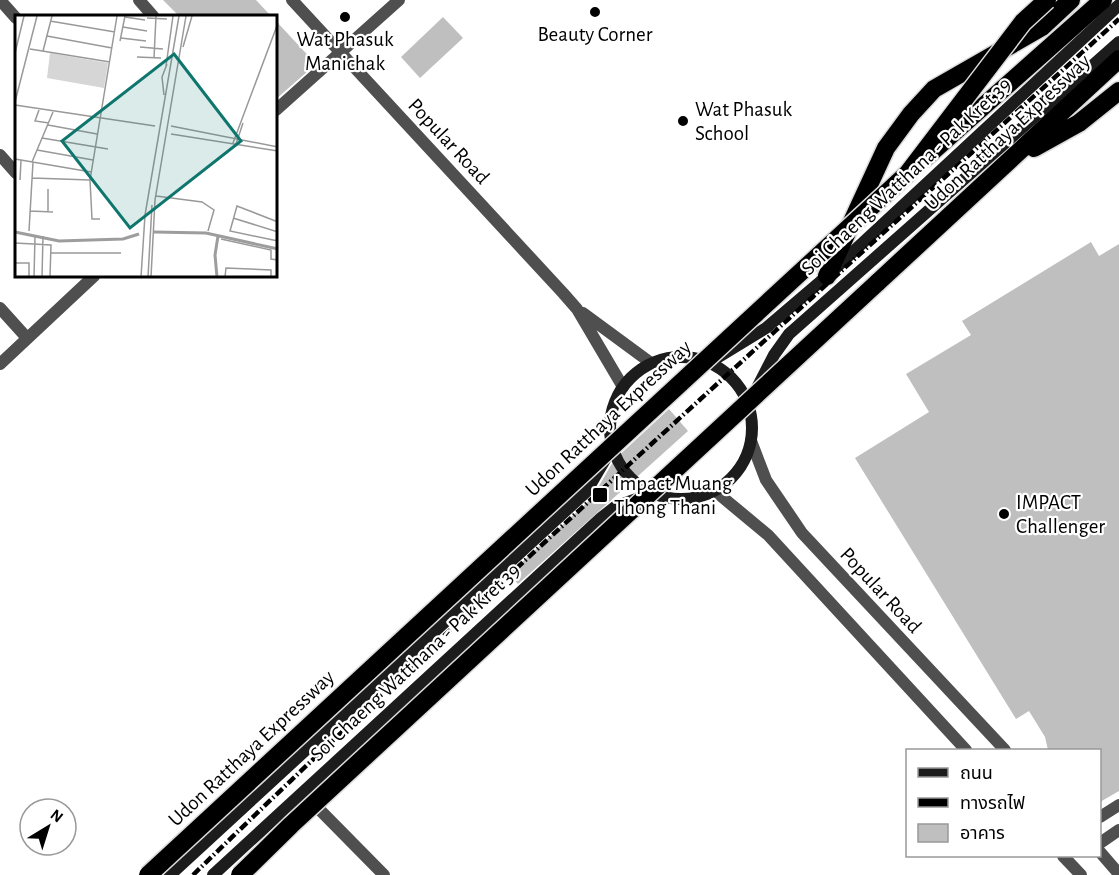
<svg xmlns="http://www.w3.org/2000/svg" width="1119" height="875" font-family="'Alegreya Sans','Noto Sans Thai',sans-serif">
	<rect width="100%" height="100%" fill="#fff"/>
	<path fill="#bfbfbf" d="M163 0H256L271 16H179Z
		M443 17 463 38 420 78 401 57Z
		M276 21 316 64 276 99Z
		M1091 242 1099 256 1119 244V791L1100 802V750H1048L1045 737 1029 711 1016 719 855 458 929 412 906 374 971 335 962 321Z
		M669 409 688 431 518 584 509 574 592 498 614 460Z"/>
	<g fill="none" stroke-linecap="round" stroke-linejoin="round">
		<defs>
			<path id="motorway" d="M1034 148 1079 123 1119 91
				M925 158 1103 0
				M827 276 886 148 911 114 934 89 1042 27 1071 0
				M877 283 1119 59"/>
		</defs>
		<use href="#motorway" stroke="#dbdbdb" stroke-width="21"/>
		<path stroke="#4f4f4f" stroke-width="12" d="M0 0 16 18
			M139 0 153 16
			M276 110 399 0
			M0 155 16 173
			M0 308 27 338
			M0 364 94 276
			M751 441 766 480 802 533 1005 750
			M715 491 768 535 966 750
			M314 804 384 875
			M1100 817 1119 805
			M1100 843 1119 830
			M1100 852 1119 874
			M1063 856 1081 875"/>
		<path stroke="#4f4f4f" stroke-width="12" d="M292 0 563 293 577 309 623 387
			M583 313 651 363"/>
		<path stroke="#1c1c1c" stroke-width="12" d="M610 428a71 71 0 1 1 142 0a71 71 0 1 1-142 0Z
			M717 358 766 328 827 276 1119 5
			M756 390 774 355 789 334 1119 42
			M170 875 586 492 606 458
			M213 875 601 518 615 507 642 497"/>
		<use href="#motorway" stroke="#000" stroke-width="18"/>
		<path stroke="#000" stroke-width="4.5" stroke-dasharray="9 3 1.5 3" stroke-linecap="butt" d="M193 875C494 582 808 302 1119 19"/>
		<defs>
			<path id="motorway-bridge" d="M148 875 908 173 1023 22 1047 0
				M240 875 291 825 877 283"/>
		</defs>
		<use href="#motorway-bridge" stroke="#dbdbdb" stroke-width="21" stroke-linecap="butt"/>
		<use href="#motorway-bridge" stroke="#000" stroke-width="18"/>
	</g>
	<g fill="#000" stroke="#fff" stroke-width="2">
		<circle cx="595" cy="12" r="6"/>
		<circle cx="345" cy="17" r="6"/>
		<circle cx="683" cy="121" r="6"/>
		<rect x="592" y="487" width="16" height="16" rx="3"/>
		<circle cx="1004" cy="514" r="6"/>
	</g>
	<g text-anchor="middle" stroke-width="4.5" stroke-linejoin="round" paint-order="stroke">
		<g font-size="21" fill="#000" stroke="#fff" text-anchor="start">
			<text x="595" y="41" text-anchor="middle">Beauty Corner</text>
			<text x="345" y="46" text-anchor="middle">Wat Phasuk<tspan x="345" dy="24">Manichak</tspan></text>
			<text x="695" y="116">Wat Phasuk<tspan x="695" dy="24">School</tspan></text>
			<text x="614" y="490">Impact Muang<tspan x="614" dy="24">Thong Thani</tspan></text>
			<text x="1016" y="509">IMPACT<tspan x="1016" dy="24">Challenger</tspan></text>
		</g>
		<g font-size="21" fill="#000" stroke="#fff">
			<text transform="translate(1007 132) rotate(-43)" y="7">Udon Ratthaya Expressway</text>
			<text transform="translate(449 141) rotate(47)" y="7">Popular Road</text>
			<text transform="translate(906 176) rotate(-43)" y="7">Soi Chaeng Watthana - Pak Kret 39</text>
			<text transform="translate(608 418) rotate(-43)" y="7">Udon Ratthaya Expressway</text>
			<text transform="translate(881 590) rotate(47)" y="7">Popular Road</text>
			<text transform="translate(415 662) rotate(-43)" y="7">Soi Chaeng Watthana - Pak Kret 39</text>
			<text transform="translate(251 748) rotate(-43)" y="7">Udon Ratthaya Expressway</text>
		</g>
	</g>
	<g transform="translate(15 15)">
		<rect width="262" height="262" fill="#fff"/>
		<path d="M35 38 93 48 89 73 32 63Z" fill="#d6d6d6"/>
		<path fill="none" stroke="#9d9d9d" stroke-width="3" d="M0 217 44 226 108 224 124 219M139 217 191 218 263 234M202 262 200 240 203 221"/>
		<path fill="none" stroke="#999" stroke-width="1.5" d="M110 2 130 5M132 3 152 4M35 6 100 17M108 12 132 16M32 21 97 33M106 23 131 26M105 26 110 1M125 32 148 34M168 32 177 1M15 34 95 47M28 36 37 1M0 38 9 1M122 42 146 43M139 43 141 1M151 51 158 1M149 80 147 62 152 49M0 87 22 1M0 90 140 111M24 95 20 106 34 108M33 110 82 119M156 111 263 132M156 119 263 136M27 123 93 134M218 128 263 8M221 129 228 108M22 135 78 145M0 144 76 157M17 147 38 97M17 163 75 165M5 165 6 145M141 181 187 187 199 195 193 216M15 196 38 197M33 197V174M218 203 263 217M85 204H77L75 165 102 1M263 207 222 191 215 216 263 226M14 216 18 147M206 224 256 235V244L263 245M0 228 36 230 35 262M36 238H106M0 248H14V262M19 262 20 222M27 262 28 221M126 262 130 200 164 1M133 262 137 190M136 262 140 185 171 1M210 262 211 253 256 255V262"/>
		<path fill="#0f766e" fill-opacity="0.15" stroke="#0f766e" stroke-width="3" d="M159 39 226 126 115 213 47 126Z"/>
		<rect width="262" height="262" fill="none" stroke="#000" stroke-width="3"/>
	</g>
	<rect x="906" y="749" width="195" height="108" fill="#ffffff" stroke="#999999" stroke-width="1.5"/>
	<rect x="918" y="768" width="30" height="9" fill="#1c1c1c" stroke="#999999" stroke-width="1.5"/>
	<text x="960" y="779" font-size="18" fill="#000000">ถนน</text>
	<rect x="918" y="798" width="30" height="9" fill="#000000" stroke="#999999" stroke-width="1.5"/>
	<text x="960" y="809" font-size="18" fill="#000000">ทางรถไฟ</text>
	<rect x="918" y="824" width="30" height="18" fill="#bfbfbf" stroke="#999999" stroke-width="1.5"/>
	<text x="960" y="839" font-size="18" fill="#000000">อาคาร</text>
	<g transform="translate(48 827) rotate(38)"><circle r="28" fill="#ffffff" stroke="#999999" stroke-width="1.5"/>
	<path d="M0-4.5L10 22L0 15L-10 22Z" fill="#000000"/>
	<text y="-9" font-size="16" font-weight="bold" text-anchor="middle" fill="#000000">N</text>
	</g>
</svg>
